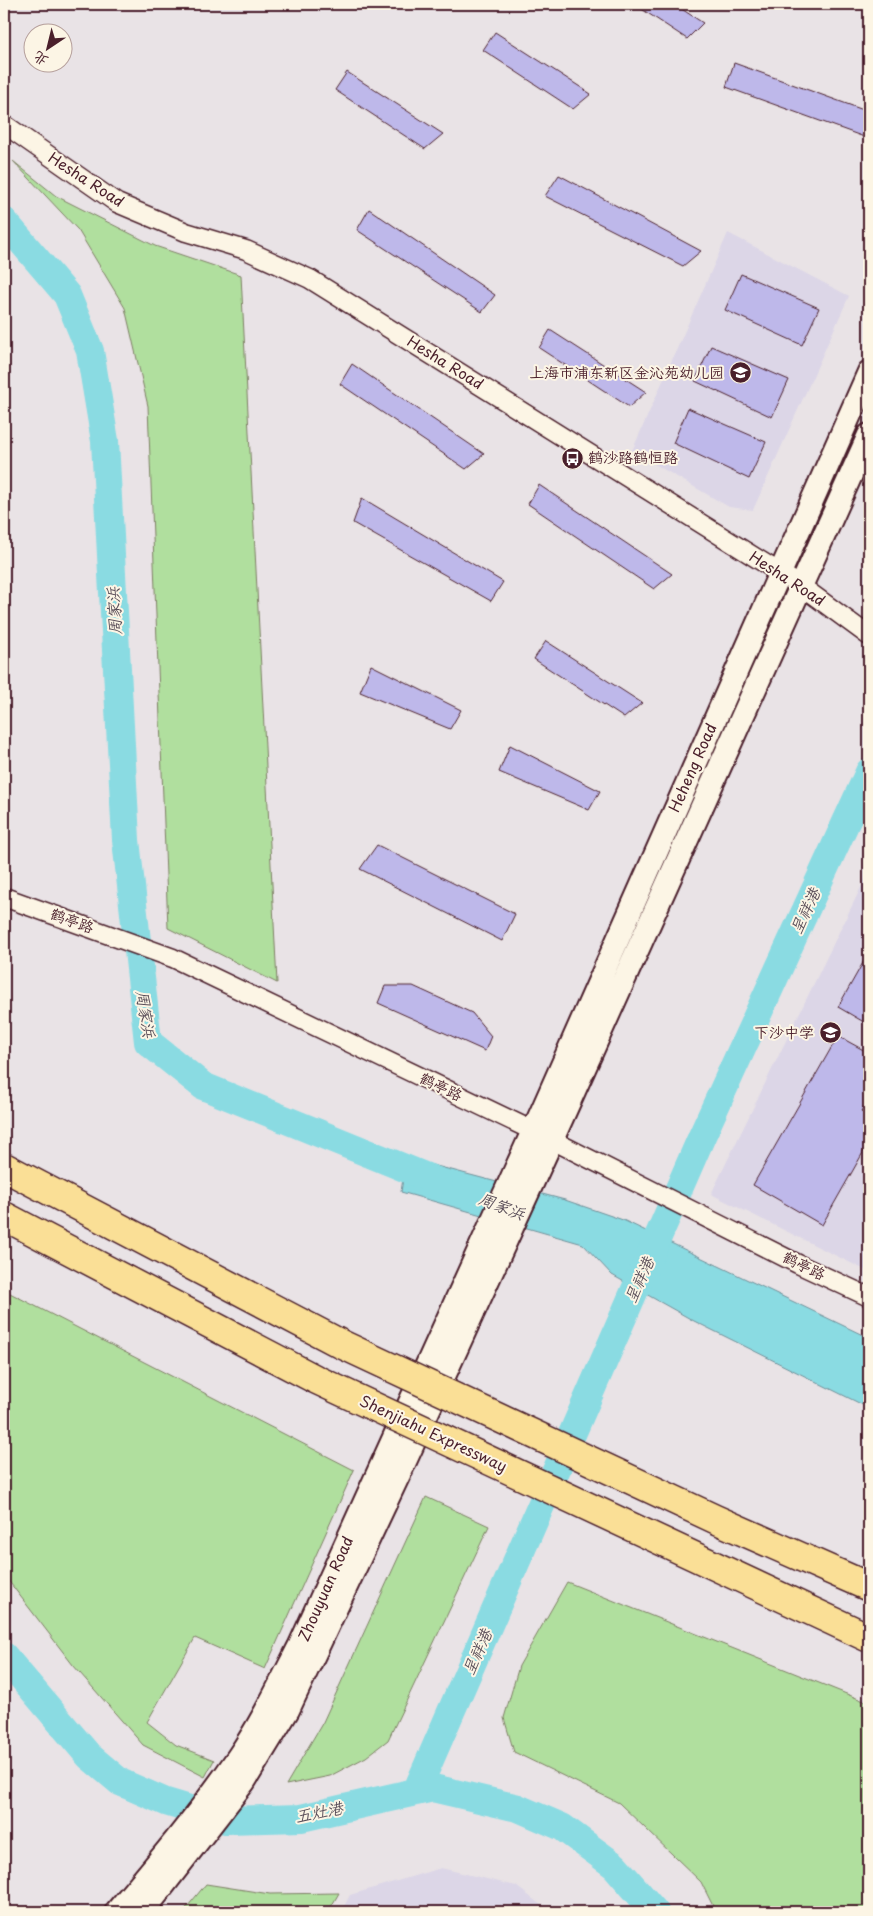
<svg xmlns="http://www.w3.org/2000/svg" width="873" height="1916" font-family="'Playpen Sans','LXGW WenKai TC',sans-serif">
	<rect width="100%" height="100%" fill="#e9e3e6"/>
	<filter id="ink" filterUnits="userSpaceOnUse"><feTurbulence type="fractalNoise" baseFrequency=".02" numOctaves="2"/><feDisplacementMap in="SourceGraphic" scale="10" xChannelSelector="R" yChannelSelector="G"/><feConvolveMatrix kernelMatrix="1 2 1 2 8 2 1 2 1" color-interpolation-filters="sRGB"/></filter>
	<g filter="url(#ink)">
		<path fill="#dcd6e7" d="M728 233 849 296 753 510 729 507 632 451Z
			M869 871V1272L711 1194Z
			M441 1868 516 1886 550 1912H341L350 1895Z"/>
		<path fill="#b0df9e" stroke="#7d7f64" d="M13 161 56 196 155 246 241 275 277 983 168 928 148 406 125 308 78 230Z
			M4 1290 354 1470 265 1669 195 1638 147 1722 176 1745 214 1760 205 1777 143 1745 73 1665 4 1575Z
			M426 1497 489 1526 388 1740 366 1757 330 1776 286 1785 323 1722Z
			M567 1582 869 1703V1912H716L701 1882 619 1803 514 1752 504 1718 519 1666Z
			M206 1884 270 1894 339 1893 328 1912H183Z"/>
		<path fill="#8adbe2" stroke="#709099" d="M406 1158 565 1200 623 1220 869 1338V1408L694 1321 612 1275 583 1244 401 1192Z"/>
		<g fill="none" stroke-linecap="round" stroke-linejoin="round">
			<path stroke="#8adbe2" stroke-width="28" d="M4 221 67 295 90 351 105 441 126 840 148 1042 203 1086 439 1182
				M4 1656 89 1756 120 1782 166 1802 226 1820 301 1818 433 1788 518 1808 562 1827 615 1866 655 1912
				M416 1792 702 1136 869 772"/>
		</g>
		<path fill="#beb8ea" stroke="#4a1f2b" d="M634 4H674L703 23 687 39Z
			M495 32 591 94 573 109 483 50Z
			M734 63 869 112V131L867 138 726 87Z
			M347 72 443 134 425 149 335 90Z
			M559 175 701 251 683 266 545 196Z
			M369 209 495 295 482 312 357 230Z
			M741 274 819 308 802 345 725 310Z
			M550 330 646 392 629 407 539 348Z
			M711 346 789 380 772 417 695 381Z
			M352 364 484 454 466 469 340 384Z
			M688 408 766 442 749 479 673 443Z
			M539 485 672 574 654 589 528 504Z
			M362 498 503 582 491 601 353 523Z
			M546 641 642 703 624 718 534 659Z
			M371 665 461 710 450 729 360 692Z
			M510 745 600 791 589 810 499 772Z
			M377 845 515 914 502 941 360 869Z
			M869 952V1025L838 1007Z
			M385 986H413L472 1013 491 1036 485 1051 378 1003Z
			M838 1036 869 1053V1098L861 1111 869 1116V1142L822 1225 753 1185Z"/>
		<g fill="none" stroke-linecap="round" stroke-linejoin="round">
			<defs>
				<path id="minor" d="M4 124 117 203 186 232 246 250 310 279 801 586 869 636
					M4 897 173 958 552 1140 798 1264 869 1297"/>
				<path id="tertiary" d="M116 1912C158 1862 201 1811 238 1757 262 1722 280 1684 299 1647L533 1131 869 372
					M143 1912 244 1782 288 1710 402 1468 552 1140 869 435"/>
			</defs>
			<use href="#minor" stroke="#4a1f2b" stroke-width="21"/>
			<use href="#tertiary" stroke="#4a1f2b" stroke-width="26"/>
			<use href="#minor" stroke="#fcf5e5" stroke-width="18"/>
			<use href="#tertiary" stroke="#fcf5e5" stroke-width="22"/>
			<defs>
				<path id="motorway-bridge" d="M4 1167 341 1344 715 1519 869 1587
					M4 1216 315 1379 869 1638"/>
			</defs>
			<use href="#motorway-bridge" stroke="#4a1f2b" stroke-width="31" stroke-linecap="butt"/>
			<use href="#motorway-bridge" stroke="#fadf96" stroke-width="28"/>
		</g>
	</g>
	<defs>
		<symbol id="school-disc" viewBox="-11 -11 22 22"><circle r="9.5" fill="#4a1f2b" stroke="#fcf5e5"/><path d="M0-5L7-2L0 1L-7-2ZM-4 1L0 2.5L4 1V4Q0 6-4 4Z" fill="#fff"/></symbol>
		<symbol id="bus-disc" viewBox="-11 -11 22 22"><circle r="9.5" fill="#4a1f2b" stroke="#fcf5e5"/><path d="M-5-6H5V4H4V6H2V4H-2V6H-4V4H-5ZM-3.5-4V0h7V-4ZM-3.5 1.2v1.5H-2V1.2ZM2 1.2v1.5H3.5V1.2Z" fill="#fff"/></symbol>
	</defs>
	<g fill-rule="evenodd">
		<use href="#school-disc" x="728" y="360" width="25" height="25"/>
		<use href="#bus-disc" x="560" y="446" width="25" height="25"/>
		<use href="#school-disc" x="818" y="1020" width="25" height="25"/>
	</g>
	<g text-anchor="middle" stroke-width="4" stroke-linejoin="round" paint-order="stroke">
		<g font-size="15" fill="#4a1f2b" stroke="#fcf5e5">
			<text transform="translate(86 180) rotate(33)" y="5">Hesha Road</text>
			<text transform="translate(445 363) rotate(32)" y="5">Hesha Road</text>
			<text transform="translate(787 579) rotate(33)" y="5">Hesha Road</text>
			<text transform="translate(693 768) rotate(-66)" y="5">Heheng Road</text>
			<text transform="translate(72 921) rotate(20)" y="5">鹤亭路</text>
			<text transform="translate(441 1087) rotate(26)" y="5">鹤亭路</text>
			<text transform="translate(804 1266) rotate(26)" y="5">鹤亭路</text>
			<text transform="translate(433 1434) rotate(25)" y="5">Shenjiahu Expressway</text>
			<text transform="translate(326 1589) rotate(-66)" y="5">Zhouyuan Road</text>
		</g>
		<g font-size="15" fill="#4a1f2b" stroke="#fcf5e5" text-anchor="end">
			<text x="724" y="378">上海市浦东新区金沁苑幼儿园</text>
			<text x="588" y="463" text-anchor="start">鹤沙路鹤恒路</text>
			<text x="814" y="1038">下沙中学</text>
		</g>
		<g font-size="16" font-style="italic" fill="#5a4e59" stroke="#fcf5e5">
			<text transform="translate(114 611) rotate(-93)" y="6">周家浜</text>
			<text transform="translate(805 911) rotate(-65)" y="6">呈祥港</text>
			<text transform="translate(146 1014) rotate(81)" y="6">周家浜</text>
			<text transform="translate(502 1206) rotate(21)" y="6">周家浜</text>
			<text transform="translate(639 1280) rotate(-66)" y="6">呈祥港</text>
			<text transform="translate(477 1652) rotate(-66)" y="6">呈祥港</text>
			<text transform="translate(319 1812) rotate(-11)" y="6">五灶港</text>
		</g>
	</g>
	<rect width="873" height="1916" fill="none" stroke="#fcf5e5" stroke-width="20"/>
	<rect x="10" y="10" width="853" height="1896" fill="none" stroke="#4a1f2b" stroke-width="2" filter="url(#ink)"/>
	<g transform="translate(48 48) rotate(215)"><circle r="24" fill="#fcf5e5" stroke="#b59f9b"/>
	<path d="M0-4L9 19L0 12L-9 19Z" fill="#4a1f2b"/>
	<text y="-8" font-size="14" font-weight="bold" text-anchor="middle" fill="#4a1f2b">北</text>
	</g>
</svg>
